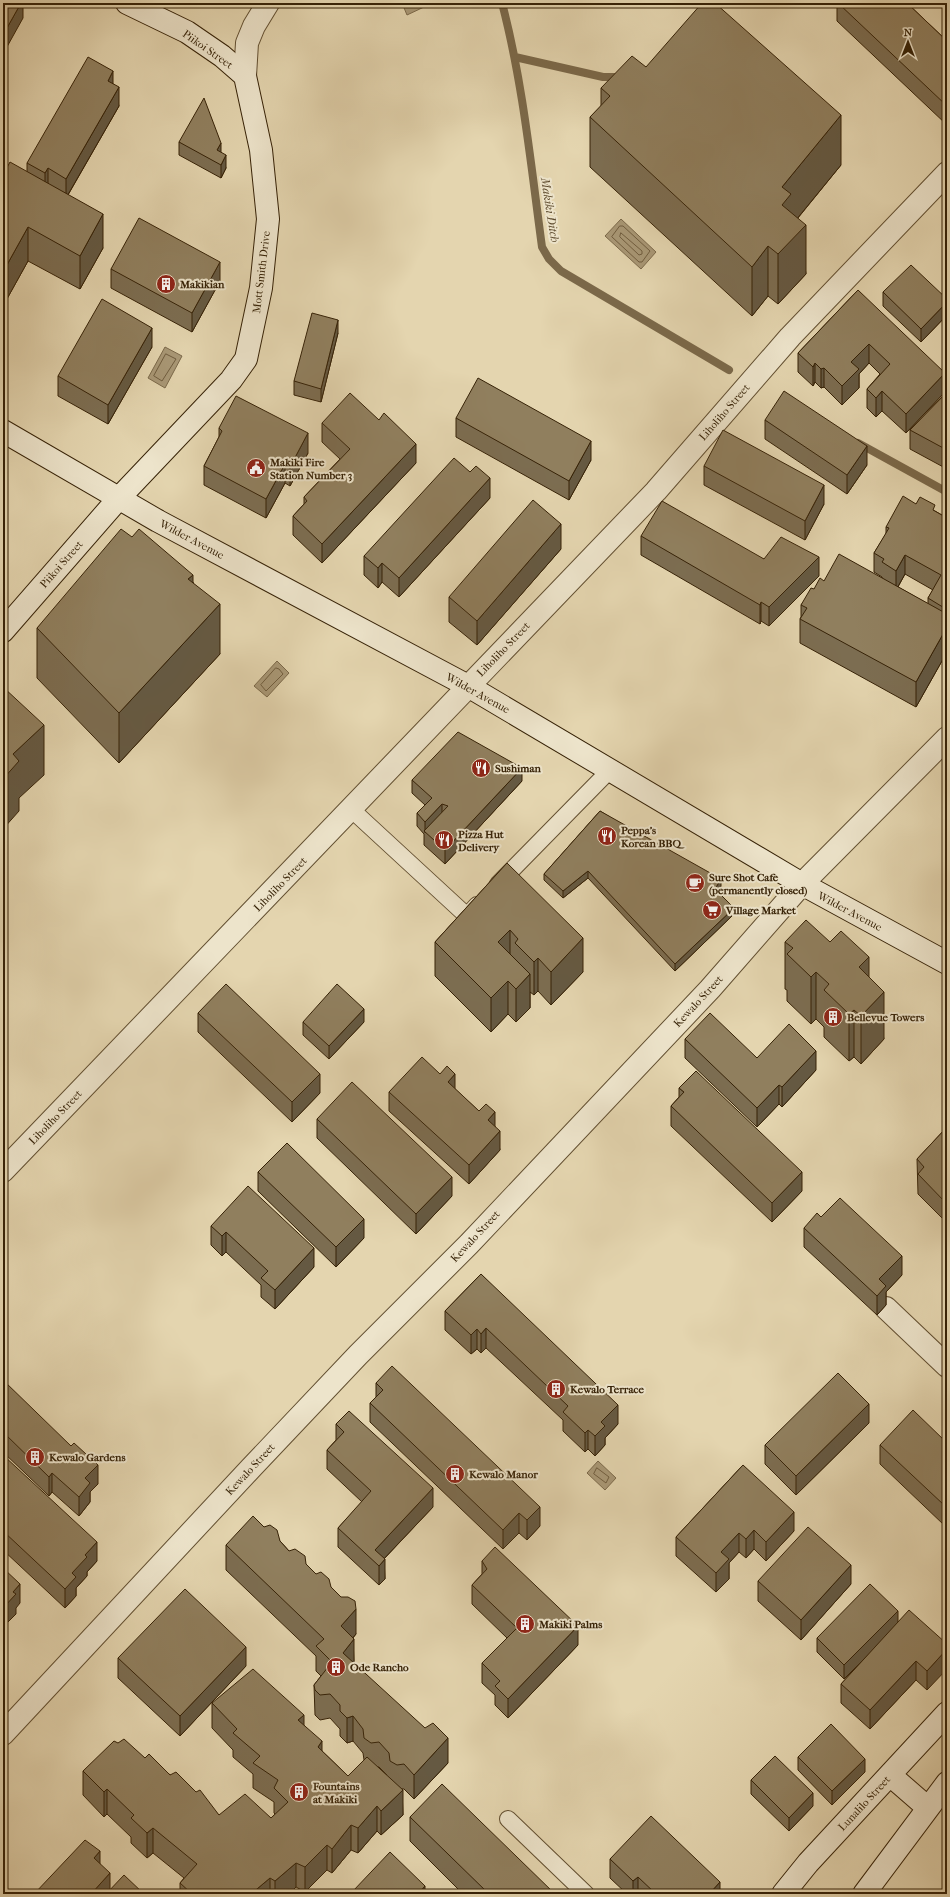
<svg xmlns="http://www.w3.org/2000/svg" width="950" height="1897" font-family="'IM FELL French Canon',serif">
	<rect width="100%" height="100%" fill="#e4d5af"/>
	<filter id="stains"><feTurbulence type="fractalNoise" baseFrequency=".005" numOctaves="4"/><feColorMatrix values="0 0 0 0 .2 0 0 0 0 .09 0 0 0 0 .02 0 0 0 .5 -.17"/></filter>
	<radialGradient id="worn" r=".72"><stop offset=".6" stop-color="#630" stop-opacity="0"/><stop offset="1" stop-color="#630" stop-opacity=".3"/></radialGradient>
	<path fill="#a99876" stroke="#7b694a" d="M402 3H422L424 7 407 15Z
		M621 219 656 252 641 269 605 236Z
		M165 347 182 356 165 388 148 378Z
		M277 661 289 673 267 697 254 686Z
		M598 1461 616 1478 605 1490 587 1473Z"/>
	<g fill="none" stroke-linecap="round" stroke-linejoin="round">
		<path stroke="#705d3e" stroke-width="1" d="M620 226H623L650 251 642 262H639L612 237Z
			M621 233 642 251V254L639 255 620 237Z
			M166 354 176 359 162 381 154 376Z
			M276 668 279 669 283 674 266 691 261 685Z
			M597 1468 609 1477 606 1483 594 1474Z"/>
		<path stroke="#7b694a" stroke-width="8" d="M502 3C523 83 531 166 542 247L549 259 561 271 729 370
			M709 10 722 3
			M515 57 603 77H622
			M858 443 947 492"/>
		<defs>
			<path id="service" d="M351 809 467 916 477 905
				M498 884 610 770
				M508 1819 586 1894"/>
			<path id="minor" d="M3 1171 656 491 790 337 947 173
				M886 1308 947 1366
				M3 1734 251 1468 358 1355 469 1244 710 989 802 884 947 738"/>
			<path id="tertiary" d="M245 76 247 43 254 26 268 3"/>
			<path id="secondary" d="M3 431 158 521 468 686 802 884 947 963
				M3 631 119 498 231 380 246 359 261 288 268 219 261 150 245 76 222 56 187 32 127 3
				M890 1775 928 1808
				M783 1894 808 1863 947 1713
				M864 1894 947 1783"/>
		</defs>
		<use href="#service" stroke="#624f31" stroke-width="18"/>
		<use href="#minor" stroke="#624f31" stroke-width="24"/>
		<use href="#tertiary" stroke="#624f31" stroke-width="24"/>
		<use href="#secondary" stroke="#362207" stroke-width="24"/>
		<use href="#service" stroke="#ede4cb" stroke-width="16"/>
		<use href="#minor" stroke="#ede4cb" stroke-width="22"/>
		<use href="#tertiary" stroke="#ede4cb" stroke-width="22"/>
		<use href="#secondary" stroke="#ede4cb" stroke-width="22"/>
	</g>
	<path fill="#7c6d51" stroke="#362207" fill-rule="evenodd" d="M837 3H907L947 41V125L837 21Z
		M646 67 841 165 798 218 806 274 778 304 768 296 752 316 590 167V117L601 106V88Z
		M113 84 119 106 68 195 103 248 80 289 28 261 3 306V175L27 172V163Z
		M179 142 221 152 226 168 221 178 179 155Z
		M111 269 220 281 192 332 111 288Z
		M858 290 945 392 906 433 882 411 876 417 867 408V389L880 374 869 363 859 374V388L842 405 824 387 821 388 815 382 813 386 798 372V353Z
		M883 292 947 299V315L921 342 883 306Z
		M338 333 321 402 294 395V381Z
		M152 347 108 424 58 396V376Z
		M947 392V469L910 449V430Z
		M456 418 591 460 569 500 456 437Z
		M379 420 416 463 322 563 293 535V516L304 504V497L340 459 322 442V423Z
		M765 420 867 465 847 494 765 439Z
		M219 428 308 453 290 486 285 483 266 518 204 485V466L219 437Z
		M704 466 824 504 805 540 704 485Z
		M490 498 399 597 382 582 378 588 364 575V556Z
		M916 504 935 511 947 518V652L916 707 800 643V619L801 617V605L814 589 824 581 882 578V577L874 572V553L886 534V527ZM905 574 933 590 928 598V604L898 587Z
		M641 536 764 559 819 576 769 626 761 621 760 624 641 555Z
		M132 537 193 582 220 654 119 763 37 678V628Z
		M561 549 477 645 449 622V597Z
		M412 780 522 781 445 864 424 845V834L417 826V813L425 805 412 793Z
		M600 811 721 886 718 891 734 914 675 971 588 878 563 898 544 880V874Z
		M507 863 583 972 551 1005 538 991 534 995 530 992V1008L516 1022 508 1014 491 1032 435 976V942Z
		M785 942H830L869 977 884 1039 861 1064 854 1057 849 1061 824 1037V1027L816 1019 811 1024 787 1001V990L785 989Z
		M198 1013 320 1093 292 1122 198 1032Z
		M303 1022H364L329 1059 303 1035Z
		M685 1039 757 1058 816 1070 782 1107 779 1104 757 1127 685 1058Z
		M679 1088 802 1191 772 1222 671 1126V1106L679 1097Z
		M455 1089 495 1126 500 1150 469 1184 389 1111V1092Z
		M317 1119 452 1196 416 1234 317 1138Z
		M947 1127 946 1222 918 1194 917 1159Z
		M258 1172 364 1238 336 1267 258 1191Z
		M821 1217 902 1275 886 1292V1305L877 1315 804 1247V1228Z
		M211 1226 314 1267 275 1309 261 1297V1285L226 1252 222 1256 211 1245Z
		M481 1274 618 1424 605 1438V1445L595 1456 588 1449 585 1452 563 1431V1420L486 1348 481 1353 477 1349 471 1354 445 1330V1311Z
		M3 1380 98 1484 90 1492V1502L79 1516 52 1492 49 1496 3 1452Z
		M376 1383 540 1526 527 1540 519 1533 503 1549 370 1422V1403L376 1397Z
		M869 1423 796 1495 765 1464V1445Z
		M336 1424 433 1507 384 1559 385 1579 379 1585 338 1547V1528L362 1502 327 1469V1450L336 1440Z
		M947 1439V1521L944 1525 880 1464V1445L945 1441Z
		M3 1455 97 1561 87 1572V1576L76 1588V1596L65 1608 3 1550Z
		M743 1465 794 1531 766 1561 754 1549 746 1558 739 1552 729 1563V1579L716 1592 676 1556V1537Z
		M264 1527 280 1541 289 1551 306 1564 316 1574 331 1587 356 1634 353 1638 354 1663 448 1763 414 1799 404 1789H402L403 1815 381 1835 377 1831 358 1853 351 1850 332 1873 327 1870 305 1892 296 1887 289 1894H180V1883L184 1878 153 1853 147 1858 131 1843V1837L107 1814 104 1817 83 1795V1771L145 1758 196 1792 219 1815 271 1818 275 1814 274 1813V1802L253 1788V1774L233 1757V1750L212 1728V1703L304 1725 322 1751 348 1776 364 1760 363 1753 353 1741 347 1743 340 1736V1729L330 1718 320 1720 315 1715 314 1685 321 1676 316 1671V1656L226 1570V1545ZM378 1767H379L387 1775Z
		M482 1561 578 1645 508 1718 495 1705V1695L482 1683V1663L507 1638 472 1604V1585L482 1574Z
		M758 1581 851 1584 801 1640 758 1601Z
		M898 1622 947 1644 927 1690 916 1680 870 1729 841 1703V1684L864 1659 844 1679 817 1652V1638Z
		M118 1658 246 1666 180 1736 118 1678Z
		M798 1757 865 1772 832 1805 798 1770Z
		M751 1780 813 1806 789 1831 751 1794Z
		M410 1817 555 1894H463L410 1841Z
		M610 1859 720 1894H627L610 1878Z"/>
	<path fill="#655942" stroke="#362207" d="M21 3H23V18L3 54V35Z
		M113 71V91L108 81Z
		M119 87V106L66 198V179Z
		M841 115V165L791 226 806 225V274L778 304V254L782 187Z
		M221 143V157L217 163V150Z
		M226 155V168L221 178V165Z
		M48 168V187L45 192V173Z
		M103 214V248L80 289V256Z
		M28 227V261L3 306V272Z
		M768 246V296L752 316V267Z
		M220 262V281L192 332V313Z
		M947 302V315L921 342V329Z
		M338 320V333L321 402V389Z
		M152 328V347L108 424V405Z
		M869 344V363L859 374V388L842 405V386L851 362Z
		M815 363V382L813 386V367Z
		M824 368V387L821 388V369Z
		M945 373V392L906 433V414Z
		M882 391V411L876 417V398Z
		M308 433V453L290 486V467Z
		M591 441V460L569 500V481Z
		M416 444V463L322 563V544Z
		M867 446V465L847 494V475Z
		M285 464V483L266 518V499Z
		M490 478V498L399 597V578Z
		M824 485V504L805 540V521Z
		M561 524V549L477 645V621Z
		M905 555V574L896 590V571Z
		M819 557V576L769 626V607Z
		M382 563V582L378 588V568Z
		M193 575V625L188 579Z
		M761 602V621L760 624V605Z
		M220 604V654L119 763V713Z
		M947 627V652L916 707V682Z
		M44 725V775L19 798V811L3 829V779L13 754Z
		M522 768V781L445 864V850Z
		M442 804V817L425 833V822Z
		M588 871V878L563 898V891Z
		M721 879V886L715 895V889Z
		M734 908V914L675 971V964Z
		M510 930V964L498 942Z
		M583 938V972L551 1005V972Z
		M869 957V1004L859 967Z
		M538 958V991L534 995V962Z
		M816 972V1019L811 1024V977Z
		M530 974V1008L516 1022V989Z
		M508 981V1014L491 1032V998Z
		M884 992V1039L861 1064V1016Z
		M364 1009V1022L329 1059V1046Z
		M854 1010V1057L849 1061V1014Z
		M816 1051V1070L782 1107V1087Z
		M320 1074V1093L292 1122V1102Z
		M455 1074V1094L448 1082Z
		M779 1085V1104L757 1127V1108Z
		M495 1112V1131L488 1120Z
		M500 1131V1150L469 1184V1165Z
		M802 1172V1191L772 1222V1203Z
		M452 1177V1196L416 1234V1214Z
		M947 1202V1221L946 1222V1203Z
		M364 1219V1238L336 1267V1247Z
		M226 1232V1252L222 1256V1236Z
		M314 1248V1267L275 1309V1290Z
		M902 1256V1275L886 1292V1305L877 1315V1296L879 1279Z
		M486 1328V1348L481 1353V1334Z
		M477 1329V1349L471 1354V1335Z
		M869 1404V1423L796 1495V1476Z
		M618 1405V1424L605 1438V1445L595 1456V1436L601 1422Z
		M588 1430V1449L585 1452V1433Z
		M98 1465V1484L90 1492V1502L79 1516V1497L85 1478Z
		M52 1473V1492L49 1496V1477Z
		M433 1488V1507L378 1565 375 1550Z
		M947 1502V1521L944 1525V1505Z
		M540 1507V1526L527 1540V1520Z
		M794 1512V1531L766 1561V1542Z
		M519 1513V1533L503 1549V1530Z
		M754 1530V1549L746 1558V1539Z
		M739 1533V1552L729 1563V1579L716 1592V1573L721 1552Z
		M97 1542V1561L87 1572V1576L76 1588V1596L65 1608V1589L72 1573 85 1555Z
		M385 1559V1579L379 1585V1566Z
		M851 1565V1584L801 1640V1620Z
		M20 1584V1603L16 1608V1614L3 1627V1633V1608L13 1592Z
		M356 1609V1634L341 1651V1626Z
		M898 1611V1625L844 1679V1665Z
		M578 1626V1645L508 1718V1699Z
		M354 1639V1664L343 1653Z
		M246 1647V1666L180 1736V1716Z
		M947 1649V1669L927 1690V1671Z
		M916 1661V1680L870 1729V1710Z
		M304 1715V1740L298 1720Z
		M353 1716V1741L347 1743V1718Z
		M448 1738V1763L414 1799V1775Z
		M322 1741V1765L318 1747Z
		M865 1759V1772L832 1805V1791Z
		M107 1789V1814L104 1817V1792Z
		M403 1790V1815L381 1835V1811Z
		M813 1793V1806L789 1831V1818Z
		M377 1806V1831L358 1853V1828Z
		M5 1821V1841L3 1843V1823Z
		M351 1825V1850L332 1873V1849Z
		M153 1828V1853L147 1858V1833Z
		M327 1845V1870L305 1892V1867Z
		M100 1851V1871L94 1858Z
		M296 1863V1887L289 1894H275V1881Z
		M110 1873V1893L108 1894H91Z
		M638 1877V1894H633V1881Z
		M270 1878V1894H251Z
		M720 1882V1894H709Z
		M425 1886V1894H418Z"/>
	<path fill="#907f5e" stroke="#362207" d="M3 3H21L3 35Z
		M702 3H715L841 115 782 187 791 194 782 205 806 225 778 254 768 246 752 267 590 117 610 96 601 88 632 56 646 67Z
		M838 3H907L947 41V106Z
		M88 57 113 71 108 81 119 87 66 179 48 168 45 173 27 163Z
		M204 98 221 143 217 150 226 155 221 165 179 142Z
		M10 162 103 214 80 256 28 227 3 272V175Z
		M139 218 220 262 192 313 111 269Z
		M911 265 947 299V302L921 329 883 292Z
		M858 290 945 373 906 414 882 391 876 398 867 389 890 364 869 344 851 362 859 369 842 386 824 368 821 369 815 363 813 367 798 353Z
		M102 299 152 328 108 405 58 376Z
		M312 313 338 320 321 389 294 381Z
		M478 378 591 441 569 481 456 418Z
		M784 391 867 446 847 475 765 420Z
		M947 392V450L910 430Z
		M350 393 379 420 384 413 416 444 322 544 293 516 307 501 304 497 350 449 322 423Z
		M236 396 308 433 290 467 285 464 266 499 204 466 222 431 219 428Z
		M723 430 824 485 805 521 704 466Z
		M454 458 470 472 476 466 490 478 399 578 382 563 378 568 364 556Z
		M903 496 916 504 920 497 935 505 933 510 947 518V607L946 609 928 598 941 575 905 555 896 571 882 562 884 559 874 553 889 528 886 527Z
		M533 500 561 524 477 621 449 597Z
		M662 501 764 559 781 537 819 557 769 607 761 602 760 605 641 536Z
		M121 529 132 537 139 529 193 575 188 579 220 604 119 713 37 628Z
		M839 554 947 614V627L916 682 800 619 807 608 801 605 811 588 814 589 820 578 824 581Z
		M3 687 44 725 13 754 19 761 3 779Z
		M458 732 522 768 445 850 424 831 448 806 442 804 425 822 417 813 432 798 412 780Z
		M600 811 721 879 715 889 734 908 675 964 588 871 563 891 544 874Z
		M507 863 583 938 551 972 538 958 534 962 515 943 518 939 510 930 498 942 530 974 516 989 508 981 491 998 435 942Z
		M806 920 830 942 841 931 869 957 859 967 884 992 861 1016 854 1010 849 1014 824 990 829 984 816 972 811 977 787 954 793 948 785 942Z
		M226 984 320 1074 292 1102 198 1013Z
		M337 984 364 1009 329 1046 303 1022Z
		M710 1013 757 1058 789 1024 816 1051 782 1087 779 1085 757 1108 685 1039Z
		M422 1057 440 1074 447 1066 455 1074 448 1082 479 1111 486 1104 495 1112 488 1120 500 1131 469 1165 389 1092Z
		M696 1071 802 1172 772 1203 671 1106 684 1092 679 1088Z
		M352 1082 452 1177 416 1214 317 1119Z
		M947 1127V1202L946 1203 918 1174 924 1167 917 1159Z
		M287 1143 364 1219 336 1247 258 1172Z
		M248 1186 314 1248 275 1290 261 1278 268 1271 226 1232 222 1236 211 1226Z
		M840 1198 902 1256 879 1279 886 1286 877 1296 804 1228 817 1213 821 1217Z
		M481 1274 618 1405 601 1422 605 1426 595 1436 588 1430 585 1433 563 1412 568 1406 486 1328 481 1334 477 1329 471 1335 445 1311Z
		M392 1366 540 1507 527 1520 519 1513 503 1530 370 1403 383 1390 376 1383Z
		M838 1373 869 1404 796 1476 765 1445Z
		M3 1380 71 1446 74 1443 98 1465 85 1478 90 1483 79 1497 52 1473 49 1477 3 1432Z
		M913 1410 945 1441 947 1439V1502L944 1505 880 1445Z
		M349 1411 433 1488 375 1550 385 1559 379 1566 338 1528 371 1491 327 1450 344 1432 336 1424Z
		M3 1455 97 1542 85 1555 87 1557 72 1573 76 1577 65 1589 3 1531Z
		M743 1465 794 1512 766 1542 754 1530 746 1539 739 1533 721 1552 729 1559 716 1573 676 1537Z
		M253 1516 264 1527 270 1525 277 1530 280 1541 289 1551 295 1549 305 1556 306 1564 316 1574 321 1572 329 1579 331 1587 341 1597H348L355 1601 356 1609 341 1626 354 1639 343 1653 425 1728 433 1723 448 1738 414 1775 404 1764 397 1765 390 1761 389 1753 379 1742 371 1743 364 1738 363 1729 353 1716 347 1718 340 1711V1705L330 1694 320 1695 315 1690 314 1685 332 1662 316 1646 324 1639 226 1545Z
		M808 1527 851 1565 801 1620 758 1581Z
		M495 1547 578 1626 508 1699 495 1686 500 1681 482 1663 517 1628 472 1585 487 1569 482 1561Z
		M3 1568 20 1584 13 1592 16 1594 3 1608Z
		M870 1584 898 1611 844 1665 817 1638Z
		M185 1589 246 1647 180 1716 118 1658Z
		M909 1610 947 1644V1649L927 1671 916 1661 870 1710 841 1684Z
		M253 1669 304 1715 298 1720 322 1741 318 1747 348 1776 367 1757 403 1790 381 1811 377 1806 358 1828 351 1825 332 1849 327 1845 305 1867 296 1863 275 1881 270 1878 251 1894H192L180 1883 197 1864 153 1828 147 1833 131 1818 134 1815 107 1789 104 1792 83 1771 114 1741 118 1743 124 1739 145 1758 149 1754 170 1775 176 1772 196 1792 200 1790 219 1815 245 1794 271 1818 288 1802 274 1788 278 1780 253 1763 260 1756 233 1733 237 1729 212 1703Z
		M831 1724 865 1759 832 1791 798 1757Z
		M775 1756 813 1793 789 1818 751 1780Z
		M442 1784 555 1894H489L410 1817Z
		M651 1816 720 1882 709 1894H656L638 1877 633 1881 610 1859Z
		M85 1840 100 1851 94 1858 110 1873 91 1894H34Z
		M390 1852 425 1886 418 1894H356L353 1891Z
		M124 1875 144 1894H106Z"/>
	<defs>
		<symbol id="building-disc" viewBox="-11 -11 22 22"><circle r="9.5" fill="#8f2418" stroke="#ede4cb"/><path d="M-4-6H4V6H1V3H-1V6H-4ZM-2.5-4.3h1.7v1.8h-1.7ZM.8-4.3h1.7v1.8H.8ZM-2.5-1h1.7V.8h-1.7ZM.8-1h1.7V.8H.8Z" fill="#fff"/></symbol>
		<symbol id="civic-disc" viewBox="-11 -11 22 22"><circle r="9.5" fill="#8f2418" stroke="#ede4cb"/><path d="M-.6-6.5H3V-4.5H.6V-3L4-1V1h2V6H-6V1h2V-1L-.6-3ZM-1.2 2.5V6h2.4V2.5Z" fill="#fff"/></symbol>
		<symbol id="restaurant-disc" viewBox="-11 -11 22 22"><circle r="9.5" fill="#8f2418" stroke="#ede4cb"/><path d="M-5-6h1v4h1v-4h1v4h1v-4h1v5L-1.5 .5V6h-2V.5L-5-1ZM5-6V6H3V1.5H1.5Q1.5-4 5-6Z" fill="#fff"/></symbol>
		<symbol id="cafe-disc" viewBox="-11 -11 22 22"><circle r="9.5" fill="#8f2418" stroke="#ede4cb"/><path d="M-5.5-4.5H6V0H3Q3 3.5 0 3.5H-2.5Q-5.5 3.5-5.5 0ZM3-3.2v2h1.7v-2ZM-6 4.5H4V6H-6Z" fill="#fff"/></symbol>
		<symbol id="supermarket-disc" viewBox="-11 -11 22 22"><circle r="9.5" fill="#8f2418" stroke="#ede4cb"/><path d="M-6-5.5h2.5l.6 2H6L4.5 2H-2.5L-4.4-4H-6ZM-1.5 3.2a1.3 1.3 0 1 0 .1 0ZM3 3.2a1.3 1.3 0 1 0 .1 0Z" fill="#fff"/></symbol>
	</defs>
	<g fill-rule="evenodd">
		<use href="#building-disc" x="155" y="273" width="22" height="22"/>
		<use href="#civic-disc" x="245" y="457" width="22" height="22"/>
		<use href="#restaurant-disc" x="470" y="757" width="22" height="22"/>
		<use href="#restaurant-disc" x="596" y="825" width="22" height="22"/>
		<use href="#restaurant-disc" x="433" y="829" width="22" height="22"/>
		<use href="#cafe-disc" x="684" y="872" width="22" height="22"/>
		<use href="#supermarket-disc" x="701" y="899" width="22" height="22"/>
		<use href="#building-disc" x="822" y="1006" width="22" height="22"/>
		<use href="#building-disc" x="545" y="1378" width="22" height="22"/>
		<use href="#building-disc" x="24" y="1446" width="22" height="22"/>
		<use href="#building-disc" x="444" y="1463" width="22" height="22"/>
		<use href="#building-disc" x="514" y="1613" width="22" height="22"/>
		<use href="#building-disc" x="325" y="1656" width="22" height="22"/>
		<use href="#building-disc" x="288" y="1781" width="22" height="22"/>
	</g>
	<g text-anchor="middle" stroke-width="4" stroke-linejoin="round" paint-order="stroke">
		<g font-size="11" fill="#362207" stroke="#ede4cb">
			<text transform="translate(208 49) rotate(35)" y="4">Piikoi Street</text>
			<text transform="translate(261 272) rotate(-83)" y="4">Mott Smith Drive</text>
			<text transform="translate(724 412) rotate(-49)" y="4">Liholiho Street</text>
			<text transform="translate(192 539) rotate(28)" y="4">Wilder Avenue</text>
			<text transform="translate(61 564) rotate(-49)" y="4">Piikoi Street</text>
			<text transform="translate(503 649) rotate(-46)" y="4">Liholiho Street</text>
			<text transform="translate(478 693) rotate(29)" y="4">Wilder Avenue</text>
			<text transform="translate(280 884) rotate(-46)" y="4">Liholiho Street</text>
			<text transform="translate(850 911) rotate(28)" y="4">Wilder Avenue</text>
			<text transform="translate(698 1001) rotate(-47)" y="4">Kewalo Street</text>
			<text transform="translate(55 1117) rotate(-46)" y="4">Liholiho Street</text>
			<text transform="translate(475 1236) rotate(-47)" y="4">Kewalo Street</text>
			<text transform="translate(250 1469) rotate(-47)" y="4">Kewalo Street</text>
			<text transform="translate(864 1803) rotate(-47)" y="4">Lunalilo Street</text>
		</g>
		<g font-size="11" font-weight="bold" fill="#362207" stroke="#ede4cb" text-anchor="start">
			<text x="180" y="288">Makikian</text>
			<text x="270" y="466">Makiki Fire<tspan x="270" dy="13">Station Number 3</tspan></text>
			<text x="495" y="772">Sushiman</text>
			<text x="621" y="834">Peppa's<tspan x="621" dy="13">Korean BBQ</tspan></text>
			<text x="458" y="838">Pizza Hut<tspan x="458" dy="13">Delivery</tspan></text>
			<text x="709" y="881">Sure Shot Cafe<tspan x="709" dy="13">(permanently closed)</tspan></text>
			<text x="726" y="914">Village Market</text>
			<text x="847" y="1021">Bellevue Towers</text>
			<text x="570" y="1393">Kewalo Terrace</text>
			<text x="49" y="1461">Kewalo Gardens</text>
			<text x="469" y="1478">Kewalo Manor</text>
			<text x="539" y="1628">Makiki Palms</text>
			<text x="350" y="1671">Ode Rancho</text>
			<text x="313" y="1790">Fountains<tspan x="313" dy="13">at Makiki</tspan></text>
		</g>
		<g font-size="12" font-style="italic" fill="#5e4b2e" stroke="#ede4cb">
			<text transform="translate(550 210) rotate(81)" y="4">Makiki Ditch</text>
		</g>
	</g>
	<rect width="950" height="1897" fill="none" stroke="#e4d5af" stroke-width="16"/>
	<rect x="4" y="4" width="942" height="1889" fill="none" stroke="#362207" stroke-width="2"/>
	<rect x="8" y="8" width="934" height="1881" fill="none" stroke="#362207"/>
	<g transform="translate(908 42)" stroke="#ede4cb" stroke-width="3" paint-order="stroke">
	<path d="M0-3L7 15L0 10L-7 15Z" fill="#362207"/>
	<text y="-6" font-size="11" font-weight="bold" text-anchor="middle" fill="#362207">N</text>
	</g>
	<rect width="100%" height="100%" filter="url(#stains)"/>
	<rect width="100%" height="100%" fill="url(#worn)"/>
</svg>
